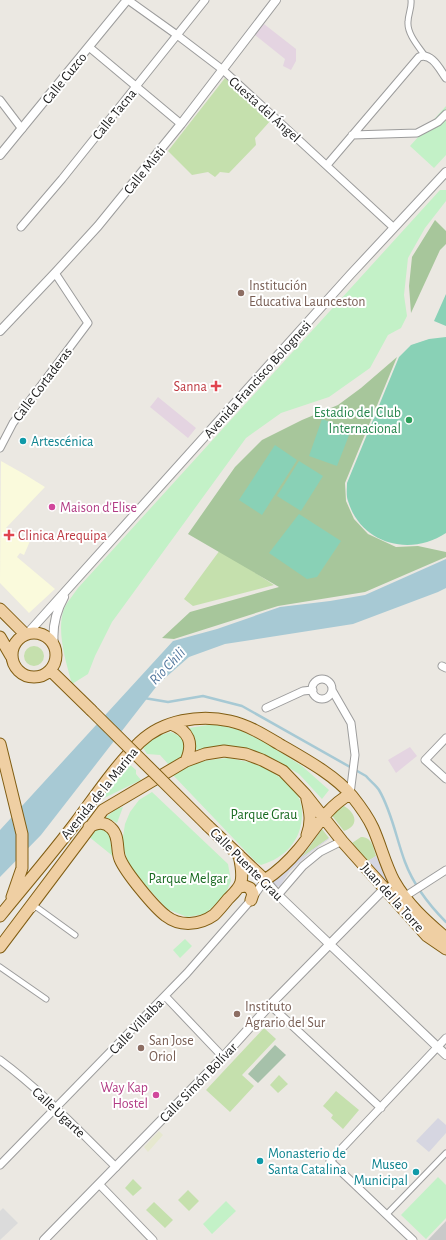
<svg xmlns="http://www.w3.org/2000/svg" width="446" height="1240" font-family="'Alegreya Sans',sans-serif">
	<rect width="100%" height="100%" fill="#ebe8e2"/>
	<path fill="#e4d4e1" d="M264 24 296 49V61L291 70 283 66 285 59 255 35Z
		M158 397 196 428 188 438 150 407Z
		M410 747 417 756 396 773 388 760Z"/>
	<path fill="#fafadc" d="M1 461 24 474 45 487 6 528 30 541 24 555 20 553 17 557 55 589 29 613 0 583Z"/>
	<path fill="#c9c9c9" d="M446 1221V1240H428Z"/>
	<path fill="#e6e8cf" d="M159 1131 163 1135 148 1152 144 1147Z"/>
	<path fill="#c5e0ad" d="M225 78 271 120 255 138 256 145 229 173 220 172 215 177 208 172 192 175 168 151Z
		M220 550 274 585 193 606 184 599Z
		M24 656a10 10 0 1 1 20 0a10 10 0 1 1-20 0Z
		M342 805C355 811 361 825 344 831L330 813Z
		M322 829 329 838 301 858Z
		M361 837C372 837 373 847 376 856L368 861 352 843Z
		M264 1028 276 1039 242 1075 254 1086 230 1112 206 1090Z
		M279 1075 288 1084 278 1093 270 1085Z
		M336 1091 359 1110 343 1129 331 1118 333 1115 323 1106Z
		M133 1179 142 1188 133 1196 125 1188Z
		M188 1190 199 1201 189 1211 178 1200Z
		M154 1202 173 1220 165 1228 146 1210Z"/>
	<path fill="#a7c69b" d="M435 220 446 231V244L440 250 411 313 409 286 412 257Z
		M397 357 345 483 346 501 354 519 368 534 396 547 418 546 446 552V557L365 592 278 606 174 639 162 638 190 612 279 587 188 534 235 467 262 440 302 420 338 405 361 388Z"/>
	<path fill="#a6c1aa" d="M275 1045 286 1055 258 1083 248 1074Z"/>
	<path fill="#c3f1c7" d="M446 106V155L434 168 410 146Z
		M440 190H446V201L425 228 408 258 404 295 407 316 401 328 388 335 370 368 329 397 281 413 246 438 112 622 95 656 88 674 72 684C66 662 56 631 64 609 67 602 74 594 78 588Z
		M214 724 240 730 266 743 302 766 329 790 322 799 299 774 276 760 250 749 222 745 196 750 189 728Z
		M171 732 182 737 187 750 184 758 169 765 160 755 147 754 142 746 154 737Z
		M228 758C237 760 247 761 255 764 267 768 288 781 295 791 300 798 302 806 302 814 302 840 285 858 261 865L256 862 172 774C191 762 206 760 228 758Z
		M128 763 136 770V774L141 780 98 801 113 780Z
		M152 792 228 864 231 881 225 895 205 914 187 917 167 909 130 868 122 843 125 824 130 812 139 800Z
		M123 807 117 823 110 819 105 818 116 809Z
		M108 828C111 838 110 847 114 857L88 836 93 829Z
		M185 939 192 946 180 958 173 950Z
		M438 1177 446 1185V1218L426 1239 401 1215Z
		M226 1201 236 1211 212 1234 203 1224Z"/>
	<path fill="#89d1b6" d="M446 294V326L434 321Z
		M446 337V533C410 557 361 544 348 501 346 496 347 488 347 483L399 357 411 345 429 339Z
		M322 419 351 430 337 466 309 456Z
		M275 445 297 460 262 515 239 500Z
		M299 461 323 476 301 511 277 496Z
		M299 514 341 541 317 577 307 579 269 553Z"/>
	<path fill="#dbdbdb" d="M3 1208 18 1223 0 1240V1211Z"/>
	<path fill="#d6d6e1" d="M320 828 322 829 302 857 329 838V839L310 853 290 871 280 886 276 887 269 879 299 856 307 848Z
		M376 856 391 886 389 887 368 861Z
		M438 1118 446 1125V1133L429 1152 416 1141Z"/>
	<path fill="#a7c9d4" d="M446 559V588L438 592 353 624 225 644 189 657 165 678 156 687 41 835 0 877V830L173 641 217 629 280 607 330 601 365 595Z"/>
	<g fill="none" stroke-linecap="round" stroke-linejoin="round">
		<path stroke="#a7c9d4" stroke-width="2.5" d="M144 698 168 702 203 696 242 706 366 776C370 781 376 785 379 790 392 812 396 838 405 862 414 886 428 904 446 922"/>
		<defs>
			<path id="pedestrian" d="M411 0C412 8 408 14 408 22 407 34 419 47 425 56
				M33 909 35 906 75 935
				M0 967 46 999
				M387 1214 446 1153"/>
			<path id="minor" d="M128 0 177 35 223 70 393 227
				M89 47 181 124
				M0 100 22 129
				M352 135 417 133 438 122 446 114
				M327 165 419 57C432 52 440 70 446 78
				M21 227 62 179 205 0
				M0 448 13 423 88 323 55 273
				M442 666 446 668
				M312 689a10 10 0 1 1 20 0a10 10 0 1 1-20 0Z
				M332 690 351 723 355 755 350 794
				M266 708 303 691 313 690
				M446 738 425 760 446 779
				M278 895 303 866 320 852 342 841
				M404 897 446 870
				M165 996 223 1057
				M270 1005 381 1108
				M0 1060C42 1091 78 1130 116 1167
				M0 1165 187 973 251 900 265 880
				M99 1184 153 1240
				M413 1240 330 1161 446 1038"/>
			<path id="tertiary" d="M0 155 127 0
				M0 331 55 273 98 226 181 124 276 0
				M28 633 350 275 446 172
				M54 646C52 629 55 613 64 597
				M265 880 278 895 446 1055
				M44 1240 223 1057 270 1005 384 889"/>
			<path id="primary" d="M0 609 25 634
				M12 655a22 22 0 1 1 44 0a22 22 0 1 1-44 0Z
				M0 637 11 656
				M50 670 91 710
				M171 724C189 731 194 743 186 761
				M0 744 22 834V868L12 897
				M307 799C310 812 312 822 307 835
				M208 826 265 880C277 872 289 861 299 849 316 828 326 808 350 794
				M89 827C97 823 104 821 111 828 120 836 116 850 120 859 126 873 154 907 166 916 180 927 200 925 214 915 219 910 224 904 228 899 233 894 239 889 241 882 243 873 241 864 239 855
				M239 887 245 886 250 888 253 894 251 900
				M0 916C25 885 52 854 76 822 96 795 116 765 140 742 163 720 200 714 230 721 248 725 264 735 279 744 303 758 335 775 352 796 360 806 368 817 373 828 381 846 385 864 394 881 407 904 426 921 446 938
				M0 947 103 810 186 761 205 754 224 751 246 754 262 760 283 771 305 794 342 841 419 927 427 936 446 949"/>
		</defs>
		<use href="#pedestrian" stroke="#9c9c9c" stroke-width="7"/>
		<use href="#minor" stroke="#9c9c9c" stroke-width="9"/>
		<use href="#tertiary" stroke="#9c9c9c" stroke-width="10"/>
		<use href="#primary" stroke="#805d12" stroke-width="13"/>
		<use href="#pedestrian" stroke="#fff" stroke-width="5"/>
		<use href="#minor" stroke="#fff" stroke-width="7"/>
		<use href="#tertiary" stroke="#fff" stroke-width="8"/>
		<use href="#primary" stroke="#efcfa3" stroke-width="11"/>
		<defs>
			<path id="primary-bridge" d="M91 710 208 826"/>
		</defs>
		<use href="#primary-bridge" stroke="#805d12" stroke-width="13" stroke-linecap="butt"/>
		<use href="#primary-bridge" stroke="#efcfa3" stroke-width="11"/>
	</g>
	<g fill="#8d6e63" stroke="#fff" stroke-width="1.5">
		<circle cx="241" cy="293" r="4"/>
		<circle cx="237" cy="1014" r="4"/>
		<circle cx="141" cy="1048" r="4"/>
	</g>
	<g fill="#e0444e" stroke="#fff" stroke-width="1.5">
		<path d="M214 380h4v4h4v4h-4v4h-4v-4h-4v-4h4z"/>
		<path d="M7 529h4v4h4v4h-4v4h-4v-4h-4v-4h4z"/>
	</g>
	<circle fill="#2e9e5b" stroke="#fff" stroke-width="1.5" cx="409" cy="420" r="4"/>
	<g fill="#0f9aa8" stroke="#fff" stroke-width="1.5">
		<circle cx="23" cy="441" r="4"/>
		<circle cx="260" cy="1161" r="4"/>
		<circle cx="416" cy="1172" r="4"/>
	</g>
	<g fill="#d1479c" stroke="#fff" stroke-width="1.5">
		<circle cx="52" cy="507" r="4"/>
		<circle cx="156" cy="1095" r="4"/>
	</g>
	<g text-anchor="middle" stroke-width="4" stroke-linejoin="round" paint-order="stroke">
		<g font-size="14" fill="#1b1b1b" stroke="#fff">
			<text transform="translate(64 78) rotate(-51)" y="5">Calle Cuzco</text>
			<text transform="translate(265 109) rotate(42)" y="5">Cuesta del Ángel</text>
			<text transform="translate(114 114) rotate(-51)" y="5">Calle Tacna</text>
			<text transform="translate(144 170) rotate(-51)" y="5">Calle Misti</text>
			<text transform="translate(257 379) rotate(-48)" y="5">Avenida Francisco Bolognesi</text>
			<text transform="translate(42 384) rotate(-53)" y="5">Calle Cortaderas</text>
			<text transform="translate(99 793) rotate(-51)" y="5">Avenida de la Marina</text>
			<text transform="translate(247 864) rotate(45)" y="5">Calle Puente Grau</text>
			<text transform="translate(393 897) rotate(48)" y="5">Juan del la Torre</text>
			<text transform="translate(136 1026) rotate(-46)" y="5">Calle Villalba</text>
			<text transform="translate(198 1082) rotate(-46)" y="5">Calle Simón Bolívar</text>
			<text transform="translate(59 1112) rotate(43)" y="5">Calle Ugarte</text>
		</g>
		<g font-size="14" fill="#785e54" stroke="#fff" text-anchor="start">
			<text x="249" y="290">Institución<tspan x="249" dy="16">Educativa Launceston</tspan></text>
			<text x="245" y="1011">Instituto<tspan x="245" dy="16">Agrario del Sur</tspan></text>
			<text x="149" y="1045">San Jose<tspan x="149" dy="16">Oriol</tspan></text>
		</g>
		<g font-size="14" fill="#be3a42" stroke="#fff" text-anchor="end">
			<text x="207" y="391">Sanna</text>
			<text x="18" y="540" text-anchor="start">Clinica Arequipa</text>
		</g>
		<g font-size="14" fill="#27864d" stroke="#fff" text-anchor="end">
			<text x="401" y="417">Estadio del Club<tspan x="401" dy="16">Internacional</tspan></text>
		</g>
		<g font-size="14" fill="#0d838f" stroke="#fff" text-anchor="start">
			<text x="31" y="446">Artescénica</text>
			<text x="268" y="1158">Monasterio de<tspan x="268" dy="16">Santa Catalina</tspan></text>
			<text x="408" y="1169" text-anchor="end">Museo<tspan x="408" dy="16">Municipal</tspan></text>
		</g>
		<g font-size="14" fill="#b23c85" stroke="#fff" text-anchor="start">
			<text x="60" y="512">Maison d'Elise</text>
			<text x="148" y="1092" text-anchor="end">Way Kap<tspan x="148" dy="16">Hostel</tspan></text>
		</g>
		<g font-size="14" fill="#186a20" stroke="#fff">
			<text x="264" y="819">Parque Grau</text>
			<text x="188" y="883">Parque Melgar</text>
		</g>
		<g font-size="15" font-style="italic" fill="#54789e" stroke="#fff">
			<text transform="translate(167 666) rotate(-46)" y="5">Río Chili</text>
		</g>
	</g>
</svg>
